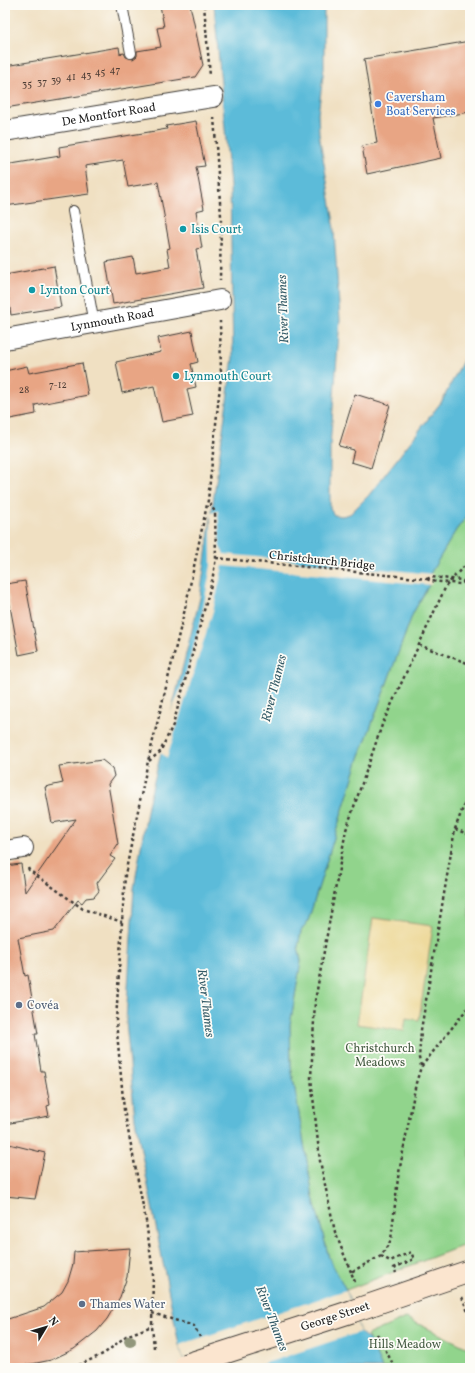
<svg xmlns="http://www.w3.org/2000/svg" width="475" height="1373" font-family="Vollkorn,serif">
	<rect width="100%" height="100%" fill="#fdfcf7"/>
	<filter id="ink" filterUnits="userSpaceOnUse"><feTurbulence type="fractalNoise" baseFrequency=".025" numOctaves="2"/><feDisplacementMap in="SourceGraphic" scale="8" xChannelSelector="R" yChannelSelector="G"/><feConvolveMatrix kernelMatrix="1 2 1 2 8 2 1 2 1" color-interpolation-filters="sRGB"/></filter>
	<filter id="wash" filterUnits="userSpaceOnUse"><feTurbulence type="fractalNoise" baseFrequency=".012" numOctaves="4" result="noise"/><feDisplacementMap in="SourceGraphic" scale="16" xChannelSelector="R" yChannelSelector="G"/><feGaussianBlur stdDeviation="0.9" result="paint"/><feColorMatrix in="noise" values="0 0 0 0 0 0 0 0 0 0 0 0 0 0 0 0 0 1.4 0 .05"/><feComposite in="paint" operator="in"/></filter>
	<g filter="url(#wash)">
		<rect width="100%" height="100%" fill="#f0e0c2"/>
		<path fill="#91d48c" stroke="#567854" d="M470 512V1243L346 1290 329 1258 313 1197 291 1066 290 1025 301 961 298 947 301 931 308 921 359 758 413 613 429 585 430 574 456 530Z
			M406 1318 470 1349V1368H382L367 1335Z"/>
		<path fill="#eeda9e" stroke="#857b5d" d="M373 918 433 926 419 1020 406 1018 404 1031 357 1024Z"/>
		<path fill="#5bbbd9" stroke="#3c6c7a" d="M214 5H324V68L318 114 319 134 333 217 340 320 330 446V509L334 515 342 516 350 514 369 495 442 401 470 347V512L456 530 430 574 429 585 413 613 359 758 308 921 301 931 298 947 301 961 290 1025 291 1066 313 1197 329 1258 346 1290 360 1332 370 1341 382 1368H187L179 1345 135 1119 126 1021 134 888 148 805 200 598 233 357 230 185Z"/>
		<path fill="#f0e0c2" d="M218 511 220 547 224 554 433 574 431 585 223 566 213 611 167 758 160 752 168 718 183 683 201 620 211 565V513Z
			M346 1290 360 1332 251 1368H187L179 1345Z"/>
		<g id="blocks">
			<path fill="#e8a584" d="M160 5H190L203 65 195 77 5 108V66L119 47 120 54 124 53 126 57 133 59 137 56V51L161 47 157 28 164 27Z
				M470 41V112L433 118 441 158 367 174 362 146 377 143 364 59Z
				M196 121 205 166 196 167 204 209 196 211 202 248 196 249 203 288 113 304 106 262 133 257 136 273 170 267 167 249 170 248 158 182 128 187 123 160 85 166 89 194 5 206V165L60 156 59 147 167 129 166 126Z
				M54 266 61 307 11 315 5 275Z
				M192 331 198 362 191 364 196 387 187 389 193 416 162 422 154 386 122 393 116 362 161 352 158 338Z
				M82 363 88 395 35 405 36 414 5 420V371L27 366 29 373Z
				M355 394 390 405 371 468 351 462 354 450 339 446Z
				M25 581 38 651 19 655 6 584Z
				M102 760 112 768 114 776 108 784 118 844 110 856 115 859 97 883 99 891 94 897 86 898 82 903 78 900 54 931 18 938 25 976 28 975 38 1034H35L41 1071H44L50 1105 47 1106 49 1116 5 1124V866L21 864 25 892 76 819 52 823 45 787 63 783 59 766Z
				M5 1143 45 1153 35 1199 5 1196Z
				M130 1248 127 1277 120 1297 107 1319 97 1331 74 1349 51 1360 32 1364 5 1366V1320L44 1307 62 1292 68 1281 73 1264 74 1252Z"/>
		</g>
	</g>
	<g filter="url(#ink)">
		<use href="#blocks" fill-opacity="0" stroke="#3c3935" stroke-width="1"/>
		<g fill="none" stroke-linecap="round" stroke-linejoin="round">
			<defs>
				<path id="lane" d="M122 5 131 53
					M73 211 94 324"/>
				<g id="street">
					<path id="s1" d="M5 131 213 97"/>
					<path id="s2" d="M5 339 220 300"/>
					<path d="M5 851 23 848"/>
				</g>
				<path id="secondary" d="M353 1311 470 1271"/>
			</defs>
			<use href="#lane" stroke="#3c3935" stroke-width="12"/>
			<use href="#street" stroke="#3c3935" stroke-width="22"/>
			<use href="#secondary" stroke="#3c3935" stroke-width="24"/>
			<path stroke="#3c3935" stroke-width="2.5" stroke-dasharray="3 3" stroke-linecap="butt" d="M204 5 210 76
				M214 117 221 216 220 280
				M216 558 427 579
				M465 582 470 583
				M419 645 470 664
				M149 761 160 752 173 725 212 581 216 558 215 512 208 500
				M455 829 470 835
				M28 868 29 870 83 909 122 922
				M421 1066 419 1058 421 1030 455 829 470 789
				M381 1256 390 1261 411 1252 414 1259 394 1268 396 1273
				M351 1272 335 1232 320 1161 311 1078 315 1001 346 830 382 725 446 586 462 568 470 564
				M355 1282 351 1272 381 1256 391 1240 398 1178 416 1083 421 1067 470 1005
				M462 1297 470 1317
				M152 1313 194 1326 200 1337
				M377 1334 395 1368
				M154 1348 152 1326 153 1273 146 1221 124 1110 116 1021 122 922 125 875 148 761 185 609 208 500 221 376 220 321
				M73 1368 105 1353 126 1336 152 1326
				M467 1368 470 1350"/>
			<use href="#lane" stroke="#fff" stroke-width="10"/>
			<use href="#street" stroke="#fff" stroke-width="20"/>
			<use href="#secondary" stroke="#fbe5cf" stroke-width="22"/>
			<defs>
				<path id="secondary-bridge" d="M186 1365 353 1311"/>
			</defs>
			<use href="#secondary-bridge" stroke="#3c3935" stroke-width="24" stroke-linecap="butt"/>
			<path stroke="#3c3935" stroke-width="2.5" stroke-dasharray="3 3" stroke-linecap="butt" d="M427 579 431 577 461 580 465 582
				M427 579 431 581 460 584 465 582"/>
			<use href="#secondary-bridge" stroke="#fbe5cf" stroke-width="22"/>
		</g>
		<circle fill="#92977c" cx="130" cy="1341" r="6"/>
	</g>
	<circle fill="#3f7fe0" stroke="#fdfcf7" stroke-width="1.5" cx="378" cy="104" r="4"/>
	<g fill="#0f9aa8" stroke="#fdfcf7" stroke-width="1.5">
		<circle cx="183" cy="229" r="4"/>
		<circle cx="32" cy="290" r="4"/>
		<circle cx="176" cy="376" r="4"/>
	</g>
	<g fill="#5c6f8a" stroke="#fdfcf7" stroke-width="1.5">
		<circle cx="19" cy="1005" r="4"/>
		<circle cx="82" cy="1304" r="4"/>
	</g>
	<g text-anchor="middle" stroke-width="3.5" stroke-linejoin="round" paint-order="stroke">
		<g font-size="10" fill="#4f3e36">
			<text x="115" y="73">47</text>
			<text x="100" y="75">45</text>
			<text x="86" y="78">43</text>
			<text x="71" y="80">41</text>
			<text x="56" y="83">39</text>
			<text x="42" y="85">37</text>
			<text x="27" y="87">35</text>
			<text x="58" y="388">7-12</text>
			<text x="24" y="393">28</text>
		</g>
		<g font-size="12" fill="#366cbe" stroke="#fdfcf7" text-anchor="start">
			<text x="386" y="101">Caversham<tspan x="386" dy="14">Boat Services</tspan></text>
		</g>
		<g font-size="12" fill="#1c1c1c" stroke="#fdfcf7">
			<text dy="4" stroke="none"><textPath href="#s1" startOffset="105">De Montfort Road</textPath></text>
			<text dy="4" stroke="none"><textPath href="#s2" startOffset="109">Lynmouth Road</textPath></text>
			<text transform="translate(322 560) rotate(6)" y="4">Christchurch Bridge</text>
			<text transform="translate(335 1316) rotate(-18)" y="4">George Street</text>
		</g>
		<g font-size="12" fill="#0d838f" stroke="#fdfcf7" text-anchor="start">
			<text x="191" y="233">Isis Court</text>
			<text x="40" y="294">Lynton Court</text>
			<text x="184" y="380">Lynmouth Court</text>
		</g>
		<g font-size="12" fill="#4e5e75" stroke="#fdfcf7" text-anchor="start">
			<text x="27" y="1009">Covéa</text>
			<text x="90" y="1308">Thames Water</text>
		</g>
		<g font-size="12" fill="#455c43" stroke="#fdfcf7">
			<text x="380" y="1052">Christchurch<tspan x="380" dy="14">Meadows</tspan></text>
			<text x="405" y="1348">Hills Meadow</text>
		</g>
		<g font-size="13" font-style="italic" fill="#355c68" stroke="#fdfcf7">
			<text transform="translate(282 309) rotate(-92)" y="5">River Thames</text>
			<text transform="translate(273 688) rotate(-76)" y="5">River Thames</text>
			<text transform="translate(207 1003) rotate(83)" y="5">River Thames</text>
			<text transform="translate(273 1318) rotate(69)" y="5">River Thames</text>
		</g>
	</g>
	<rect width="475" height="1373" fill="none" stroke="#fdfcf7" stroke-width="20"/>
	<g transform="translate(46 1327) rotate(52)" stroke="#fdfcf7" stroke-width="3" paint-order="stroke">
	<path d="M0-3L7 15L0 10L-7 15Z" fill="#1c1c1c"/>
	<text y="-6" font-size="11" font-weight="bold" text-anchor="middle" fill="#1c1c1c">N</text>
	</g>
</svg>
